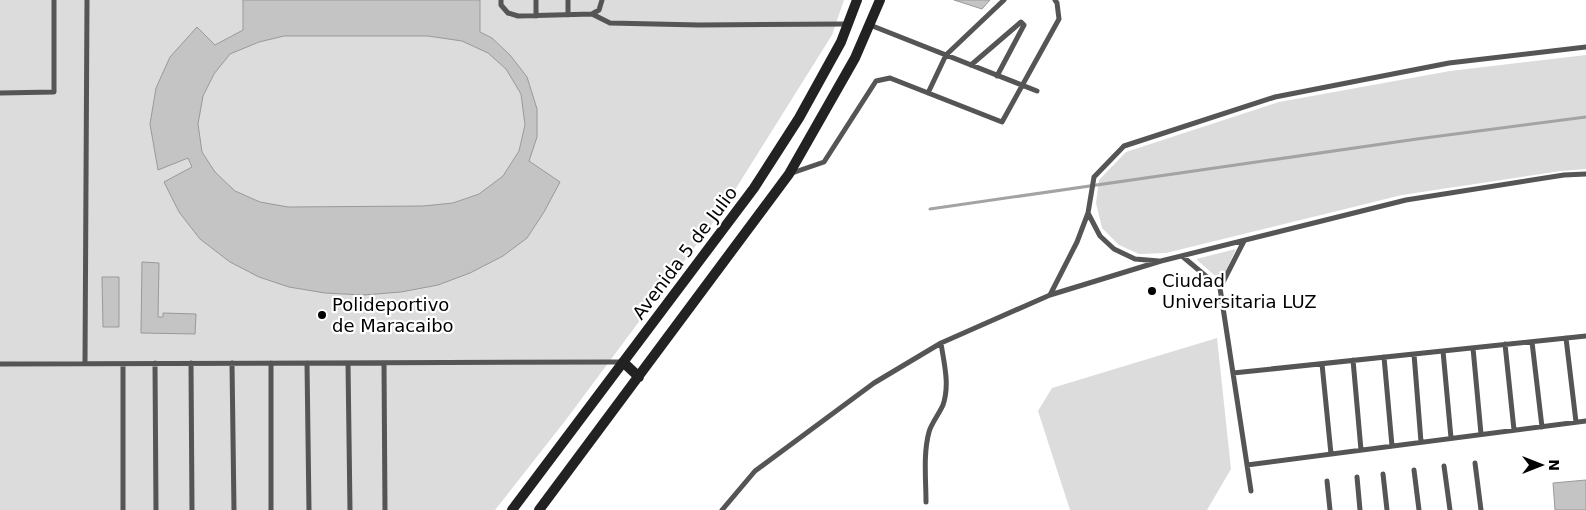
<svg xmlns="http://www.w3.org/2000/svg" width="1586" height="510" font-family="'DejaVu Sans',sans-serif">
	<rect width="100%" height="100%" fill="#fff"/>
	<path fill="#dcdcdc" d="M0 0H844L832 35 723 209 565 421 495 510H0Z
		M1586 55V169L1561 171 1402 195 1166 253 1139 254 1119 245 1102 228 1096 203 1099 180 1126 152 1279 102 1450 71Z
		M1236 249 1221 281 1196 259Z
		M1217 338 1231 469 1207 510H1070L1038 411 1052 388Z"/>
	<g fill="none" stroke-linecap="round" stroke-linejoin="round">
		<path stroke="#a3a3a3" stroke-width="3" d="M930 209 1417 139 1586 117"/>
	</g>
	<path fill="#c4c4c4" stroke="#999" fill-rule="evenodd" d="M243 0H480V32L492 38 510 55 527 77 537 109V137L529 161 560 182 544 212 527 238 503 256 470 273 438 285 401 292 364 295 325 293 289 287 259 277 230 262 200 239 179 212 164 182 192 167 188 158 158 170 150 124 156 88 170 57 197 27 215 45 243 30ZM284 36H428L462 41 488 53 506 69 521 94 525 125 519 151 503 176 479 194 453 203 423 206 288 207 260 202 235 191 215 172 202 152 198 124 203 96 214 74 230 54 259 42Z
		M954 0H990L982 9Z
		M142 262 159 263 158 317H163V313L196 314 195 334 141 333Z
		M102 277H119V327H103Z
		M1586 480V510H1555L1553 483Z"/>
	<g fill="none" stroke-linecap="round" stroke-linejoin="round">
		<path stroke="#555" stroke-width="5" d="M501 0V5L508 13 518 16 592 14 599 10 602 0
			M592 14 610 23 699 25 847 24
			M568 15V0
			M536 16V0
			M870 25 1037 91
			M971 65 1021 22 1024 25 997 76
			M0 93 54 92V0
			M928 93 946 55 1004 0
			M792 173 824 162 876 81 890 78 1002 122 1059 19 1057 3 1055 0
			M1088 213 1100 236 1114 249 1135 259 1159 261
			M1244 241 1220 288 1251 491
			M1182 256 1220 288
			M1050 295 1161 261 1406 200 1564 175 1586 174
			M1566 338 1576 422
			M1532 342 1542 427
			M1505 344 1514 430
			M1473 348 1481 434
			M1443 351 1451 438
			M1414 354 1421 442
			M1384 357 1392 446
			M1353 360 1361 450
			M155 363 156 510
			M191 363 192 510
			M232 363 234 510
			M271 363V510
			M307 363 309 510
			M348 363 350 510
			M384 363 385 510
			M0 364 622 362
			M85 364 87 0
			M123 364V510
			M1322 364 1331 454
			M1233 373 1586 336
			M1475 463 1481 510
			M1247 465 1586 421
			M1444 466 1450 510
			M1414 470 1419 510
			M1383 474 1387 510
			M1357 477 1360 510
			M1327 481 1330 510
			M926 502C926 480 923 454 929 432 931 424 939 414 943 405 950 384 944 364 941 343
			M722 510 755 471 874 383 941 343 1050 295 1077 242 1088 213 1094 177 1124 146 1275 97 1449 63 1586 47"/>
		<path stroke="#222" stroke-width="10" d="M623 362 639 377
			M512 510 754 188 799 118 841 42 857 0
			M539 510 789 174 855 58 880 0"/>
	</g>
	<g fill="#000" stroke="#fff" stroke-width="2">
		<circle cx="1152" cy="291" r="5"/>
		<circle cx="322" cy="315" r="5"/>
	</g>
	<g text-anchor="middle" stroke-width="4.5" stroke-linejoin="round" paint-order="stroke">
		<g font-size="18" fill="#000" stroke="#fff">
			<text transform="translate(685 253) rotate(-53)" y="6">Avenida 5 de Julio</text>
		</g>
		<g font-size="18" fill="#000" stroke="#fff" text-anchor="start">
			<text x="1162" y="287">Ciudad<tspan x="1162" dy="21">Universitaria LUZ</tspan></text>
			<text x="332" y="311">Polideportivo<tspan x="332" dy="21">de Maracaibo</tspan></text>
		</g>
	</g>
	<g transform="translate(1541 465) rotate(90)" stroke="#ffffff" stroke-width="4" paint-order="stroke">
	<path d="M0-4L9 19L0 12L-9 19Z" fill="#000000"/>
	<text y="-8" font-size="14" font-weight="bold" text-anchor="middle" fill="#000000">N</text>
	</g>
</svg>
